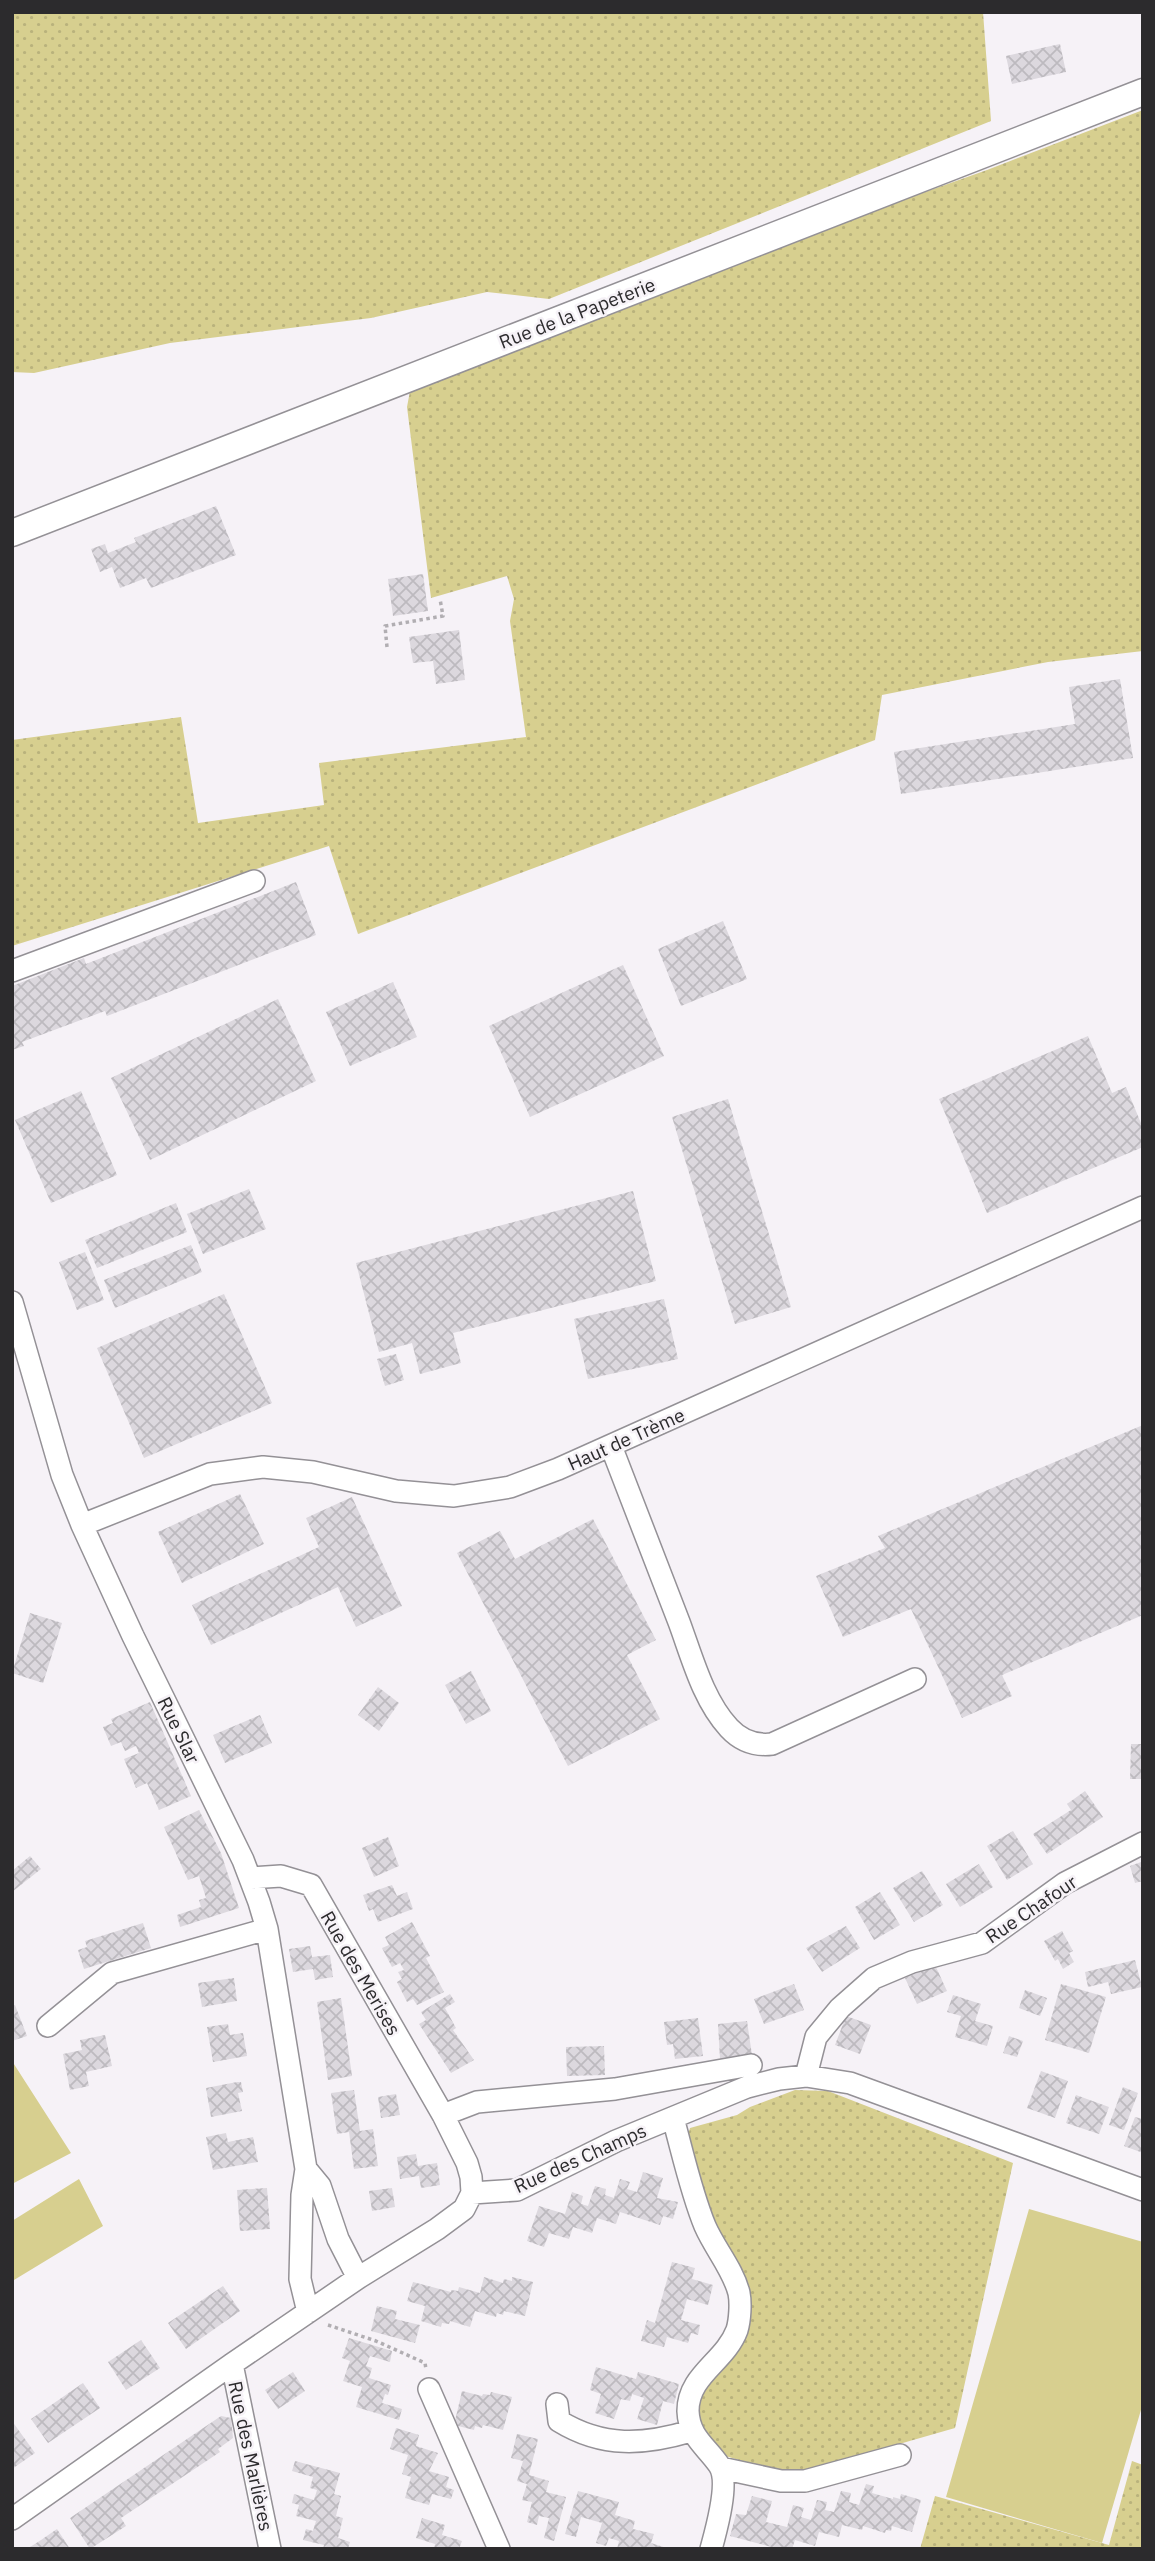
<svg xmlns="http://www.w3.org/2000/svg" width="1155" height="2561" font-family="'IBM Plex Sans',sans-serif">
	<defs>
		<pattern id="grass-dots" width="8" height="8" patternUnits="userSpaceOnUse" patternTransform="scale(1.75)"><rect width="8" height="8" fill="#d7cf8f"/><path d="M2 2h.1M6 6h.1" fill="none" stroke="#b9b27c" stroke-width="1.8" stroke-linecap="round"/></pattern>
		<pattern id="building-cross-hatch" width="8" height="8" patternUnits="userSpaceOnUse" patternTransform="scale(1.75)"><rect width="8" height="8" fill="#dcd8de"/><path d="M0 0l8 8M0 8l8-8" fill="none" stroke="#bdbabf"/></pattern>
	</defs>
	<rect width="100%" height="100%" fill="#f6f2f7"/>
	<path fill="url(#grass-dots)" d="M12 12H983L991 121 549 299 487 292 371 318 170 343 34 373 12 372Z
		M1143 110V651L1048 662 882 695 875 740 358 934 329 846 12 946V740L181 717 198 823 324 805 319 763 526 737 510 621 514 599 507 576 431 598 407 407 410 391 776 245 987 170Z
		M795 2090 828 2091 1013 2163 955 2428 805 2471 784 2473 722 2455 700 2430 696 2411 700 2389 744 2333 719 2237 687 2139 690 2128 737 2115 750 2107Z
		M1132 2461 1143 2465V2549H920L935 2496 1109 2545Z"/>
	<path fill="#d7cf8f" d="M12 2061 71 2153 12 2184Z
		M79 2179 103 2226 14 2280 12 2276V2221Z
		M1029 2209 1143 2242V2403L1102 2543 946 2497Z"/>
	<path fill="url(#building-cross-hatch)" d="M1060 44 1066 72 1012 84 1006 56Z
		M216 506 236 555 151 588 146 578 120 588 112 567 100 572 91 549 105 544 108 553 136 542 134 538Z
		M423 574 428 611 393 616 388 579Z
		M459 630 465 680 436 684 433 661 413 663 409 637Z
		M1120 679 1133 758 901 794 894 752 1075 724 1069 687Z
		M296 882 316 935 107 1016 105 1011 22 1042 24 1046 12 1050V1023L14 1022 12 1016V986L84 958 86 964Z
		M723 921 747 979 681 1006 658 949Z
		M623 965 664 1056 530 1117 489 1026Z
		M393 982 417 1037 350 1066 326 1012Z
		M278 999 316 1081 150 1160 111 1078Z
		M1088 1036 1112 1093 1126 1087 1143 1128V1147L987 1213 939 1099Z
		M81 1091 117 1175 51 1203 15 1120Z
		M728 1099 791 1307 735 1324 672 1117Z
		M249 1189 266 1229 203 1254 187 1214Z
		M633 1191 656 1281 453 1333 461 1363 420 1374 412 1343 379 1352 356 1263Z
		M176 1203 187 1232 97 1268 85 1240Z
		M191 1245 202 1272 115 1308 104 1280Z
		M85 1252 104 1300 77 1310 59 1262Z
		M224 1294 272 1403 144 1458 97 1348Z
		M664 1299 678 1359 588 1379 574 1319Z
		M396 1354 404 1380 385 1386 377 1359Z
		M1143 1425V1615L1002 1675 1012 1696 962 1718 911 1609 843 1637 816 1576 885 1548 878 1536Z
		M240 1494 264 1544 182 1583 158 1532Z
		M352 1497 402 1606 356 1627 338 1587 211 1645 192 1605 319 1547 306 1518Z
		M593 1519 656 1640 627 1655 660 1719 568 1766 457 1553 500 1531 515 1559Z
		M30 1613 62 1623 43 1683 12 1673Z
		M471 1671 491 1711 466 1724 445 1685Z
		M378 1687 399 1703 379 1731 358 1715Z
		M150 1702 191 1796 159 1810 147 1783 136 1788 124 1759 139 1753 136 1746 125 1751 121 1742 111 1746 103 1727 113 1723 111 1719Z
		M260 1715 272 1743 225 1763 213 1735Z
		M1131 1744H1143V1779H1130Z
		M1085 1791 1103 1817 1047 1854 1033 1834 1071 1810 1067 1804Z
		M199 1810 221 1853 239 1908 180 1927 177 1915 201 1907 199 1900 206 1898 199 1876 188 1880 164 1827Z
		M1013 1831 1033 1864 1007 1880 987 1846Z
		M388 1837 399 1866 374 1877 362 1848Z
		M30 1856 41 1869 12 1892V1871Z
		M1141 1862 1143 1881 1135 1883 1130 1866Z
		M979 1864 993 1887 960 1907 946 1884Z
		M922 1871 943 1905 914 1922 893 1888Z
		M392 1885 397 1896 407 1892 413 1909 378 1922 373 1909 369 1911 363 1895Z
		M880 1892 900 1925 874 1940 855 1907Z
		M412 1922 430 1956 426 1958 444 1992 417 2005 413 1999 407 2002 397 1982 402 1979 398 1972 404 1970 400 1963 392 1967 382 1948 389 1945 385 1937Z
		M143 1923 151 1948 84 1969 78 1950 87 1947 85 1941Z
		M846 1926 860 1948 822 1972 806 1948Z
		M1062 1931 1073 1951 1069 1953 1074 1962 1063 1969 1058 1959 1055 1961 1044 1941Z
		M310 1946 312 1957 330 1955 333 1977 315 1980 313 1969 293 1972 289 1949Z
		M1135 1960 1142 1987 1111 1994 1108 1982 1088 1987 1085 1972Z
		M935 1965 947 1991 917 2004 905 1978Z
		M234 1978 237 2001 202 2007 198 1983Z
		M794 1984 804 2010 764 2024 754 1999Z
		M1061 1984 1106 1997 1089 2053 1045 2040Z
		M1025 1990 1047 1998 1040 2016 1019 2008Z
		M450 1994 455 2002 445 2008 456 2028 453 2030 474 2060 451 2073 419 2024 426 2020 421 2012Z
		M953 1995 981 2004 975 2021 993 2026 987 2046 955 2037 961 2016 947 2012Z
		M341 1998 352 2076 328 2080 317 2002Z
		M15 2005 27 2036 12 2041V2006Z
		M846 2016 871 2025 860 2054 835 2045Z
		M698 2018 703 2056 675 2059 673 2044 667 2045 664 2022Z
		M747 2021 752 2055 720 2059 718 2024Z
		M228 2024 230 2035 243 2033 247 2056 213 2062 207 2027Z
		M105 2035 112 2066 86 2072 89 2086 70 2090 63 2054 82 2050 80 2040Z
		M1009 2036 1023 2041 1017 2057 1003 2053Z
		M604 2046 605 2075 567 2076 566 2047Z
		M1041 2071 1068 2081 1055 2118 1027 2108Z
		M237 2082H241L243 2092 238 2093 242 2111 211 2117 206 2088Z
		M1123 2087 1138 2093 1124 2130 1109 2125Z
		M354 2090 360 2131 373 2129 378 2166 354 2169 349 2132 337 2134 331 2093Z
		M396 2094 400 2115 381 2118 378 2097Z
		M1076 2095 1109 2107 1099 2134 1066 2123Z
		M1135 2117 1143 2119V2153L1124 2146Z
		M226 2133 228 2142 253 2137 258 2162 213 2170 206 2137Z
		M416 2154 418 2166 437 2163 440 2185 421 2188 419 2176 400 2179 397 2157Z
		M643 2172 663 2178 657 2198 678 2202 673 2219 663 2216 660 2225 620 2212 616 2224 597 2218 592 2233 573 2227 569 2239 549 2233 544 2247 527 2241 539 2206 565 2214 572 2192 583 2196 581 2204 588 2206 595 2186 606 2189 605 2195 614 2198 620 2179 630 2182 627 2189 637 2192Z
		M267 2188 270 2229 240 2231 237 2190Z
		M392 2188 395 2207 372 2211 369 2191Z
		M672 2262 695 2268 692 2279 713 2285 708 2305 687 2299 681 2320 700 2325 698 2335 691 2333 688 2343 667 2337 664 2347 641 2341 647 2320 655 2323Z
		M484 2277 503 2283 504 2279 512 2281V2277L533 2282 525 2316 504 2311 503 2315 497 2313 496 2317 475 2311 470 2327 450 2321 449 2324 442 2323 441 2327 421 2321 425 2306 407 2301 413 2282 451 2292V2290L458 2291 459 2287 480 2293Z
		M223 2286 240 2311 186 2349 168 2323Z
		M377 2306 397 2311 395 2319 420 2325 415 2343 371 2331Z
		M349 2338 392 2351 390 2362 370 2356 366 2366 372 2368 369 2378 391 2385 388 2395 385 2394 382 2403 402 2409 399 2420 356 2407 362 2387 343 2381 350 2361 342 2358Z
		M141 2340 160 2368 126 2390 108 2362Z
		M596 2367 636 2379 638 2372 679 2384 674 2404 663 2401 657 2425 637 2419 644 2398 632 2394 630 2401 621 2399 614 2419 595 2413 601 2394 590 2390Z
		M293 2372 305 2391 278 2409 265 2390Z
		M83 2383 100 2408 48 2443 31 2419Z
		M462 2391 482 2396 483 2394 490 2395 491 2392 512 2397 503 2430 483 2425 482 2428 475 2426 474 2430 454 2425Z
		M221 2416 231 2418 233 2438 218 2449 220 2452 121 2518 126 2526 90 2549 70 2518Z
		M12 2421 35 2453 12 2469Z
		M396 2428 419 2435 416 2446 438 2453 429 2471 449 2477 446 2487 454 2490 451 2499 432 2494 429 2505 405 2498 411 2477 402 2474 408 2455 390 2449Z
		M517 2434 538 2439 529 2475 549 2481 546 2492 566 2497 554 2541 544 2538 549 2518 539 2516 537 2525 527 2522 532 2502 522 2500 527 2484 517 2481 523 2461 511 2458Z
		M295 2461 340 2473 334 2494 341 2496 336 2516 343 2518 338 2538 350 2542 348 2549H323L324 2545 303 2540 306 2529 313 2531 316 2521 296 2516 299 2505 292 2503 294 2494 314 2500 317 2490 310 2488 313 2477 292 2471Z
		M866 2484 874 2486 872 2493 893 2499V2497L900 2499 901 2494 921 2500 912 2532 892 2526 891 2531 886 2530 885 2533 863 2526 862 2530 842 2525 839 2537 819 2532 815 2546 795 2540 792 2549H779L730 2536 736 2514 746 2515 752 2496 772 2501 766 2522 787 2527 793 2505 804 2508 801 2517 811 2520 817 2500 827 2502 825 2510 834 2512 841 2491 851 2493 849 2502 859 2505Z
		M578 2491 619 2502 615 2515 635 2521 633 2529 654 2534 651 2543 670 2549H617L619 2541 609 2538 606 2546 596 2543 602 2523 581 2517 576 2537 565 2534Z
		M422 2518 445 2525 442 2535 462 2541 459 2549H434L435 2544 416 2538Z
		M57 2529 70 2549H27L41 2540Z"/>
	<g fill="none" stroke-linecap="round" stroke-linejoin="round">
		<defs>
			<path id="minor" d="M12 971 254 881
				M12 1302 62 1475 82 1525 133 1636 243 1860 259 1902 267 1929 306 2169 302 2195 300 2279 308 2312
				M611 1446C633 1504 656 1563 679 1622 692 1657 703 1700 729 1728 741 1741 755 1746 772 1744L915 1679
				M82 1525 210 1474 263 1467 313 1472 396 1491 454 1496 510 1487 558 1469 1143 1207
				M48 2026 112 1973 267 1929
				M806 2076 816 2037 840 2008 874 1978 912 1962 982 1943 1065 1883 1143 1843
				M443 2115 477 2102 615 2089 751 2065
				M673 2118C683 2154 691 2192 705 2226 715 2249 733 2269 739 2293 741 2303 740 2320 737 2330 725 2362 688 2375 688 2411 689 2437 706 2446 719 2465 730 2481 716 2531 711 2549
				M306 2169 320 2186 338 2239 358 2278
				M472 2193 517 2190 616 2141 747 2087 779 2079 806 2076 850 2083 1143 2190
				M232 2364 270 2549
				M429 2389 499 2549
				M557 2404 559 2421C603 2448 644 2445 691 2431
				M721 2468 781 2481H805L900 2455
				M12 2519 232 2364 358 2278 437 2229 464 2209 472 2193 471 2177 467 2163 443 2115 311 1885 281 1876 251 1878"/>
			<path id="major" d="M12 533 1143 92"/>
		</defs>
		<use href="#minor" stroke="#949196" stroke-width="24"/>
		<use href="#major" stroke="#949196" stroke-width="29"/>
		<path stroke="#b1aeb2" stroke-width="3.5" stroke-dasharray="3.5 3.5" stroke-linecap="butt" d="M387 647 385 626 443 616 440 599
			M328 2325 376 2341 425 2363 426 2369"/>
		<use href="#minor" stroke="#fff" stroke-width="21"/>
		<use href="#major" stroke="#fff" stroke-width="26"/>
	</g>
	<g text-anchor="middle" stroke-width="5" stroke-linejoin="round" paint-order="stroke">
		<g font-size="19" fill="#2c2b2d" stroke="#f6f2f7">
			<text transform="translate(577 313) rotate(-21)" y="7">Rue de la Papeterie</text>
			<text transform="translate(626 1439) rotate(-24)" y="7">Haut de Trème</text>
			<text transform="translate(179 1730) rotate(64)" y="7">Rue Slar</text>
			<text transform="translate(1031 1909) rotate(-34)" y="7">Rue Chafour</text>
			<text transform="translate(361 1973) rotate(60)" y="7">Rue des Merises</text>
			<text transform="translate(580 2158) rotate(-24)" y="7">Rue des Champs</text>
			<text transform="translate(251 2456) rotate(78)" y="7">Rue des Marlières</text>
		</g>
	</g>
	<rect width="1155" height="2561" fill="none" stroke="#2c2b2d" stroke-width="28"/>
</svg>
